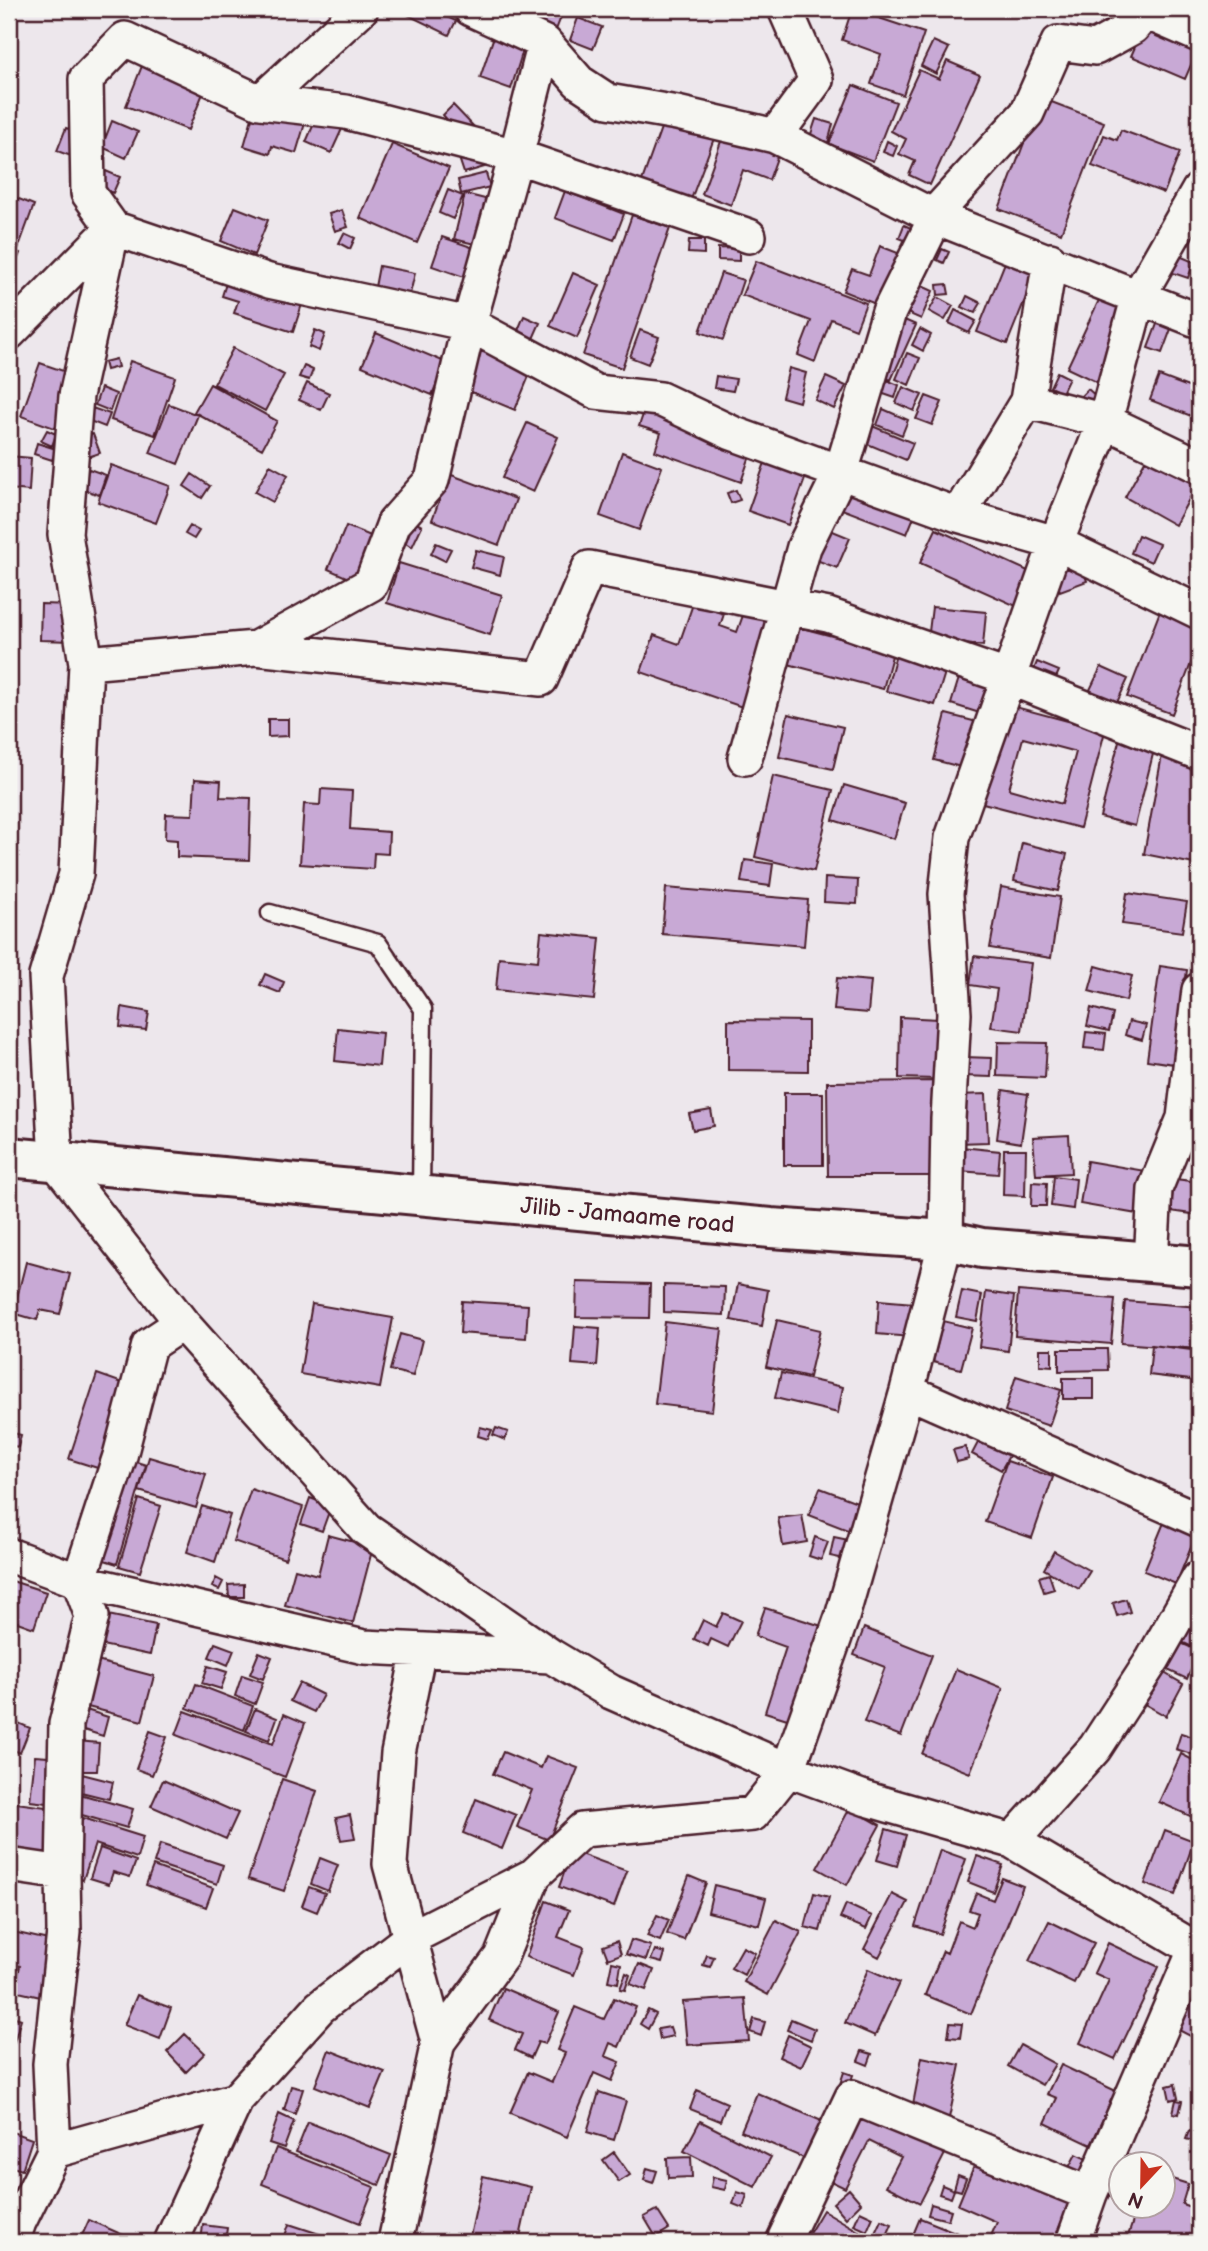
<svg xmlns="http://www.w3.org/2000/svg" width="1208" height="2251" font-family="'Balsamiq Sans',sans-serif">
	<rect width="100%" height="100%" fill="#ede7ec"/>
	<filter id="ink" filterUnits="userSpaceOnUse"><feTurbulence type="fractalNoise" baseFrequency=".0143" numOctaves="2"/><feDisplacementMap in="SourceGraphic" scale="14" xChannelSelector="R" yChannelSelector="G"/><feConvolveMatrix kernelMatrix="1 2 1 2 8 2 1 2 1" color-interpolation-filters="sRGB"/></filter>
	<g filter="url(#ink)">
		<path fill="#c8a9d5" stroke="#4a1f2b" stroke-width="2" fill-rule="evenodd" d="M411 9H429L456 21 449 35 408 15Z
			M538 9H564L556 30 533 21Z
			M852 9 924 33 903 95 871 84 881 54 842 40Z
			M1103 9H1136L1128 25 1101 13Z
			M1149 15 1199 37V52L1197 51 1185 79 1131 56Z
			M578 18 602 27 593 49 570 40Z
			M498 24 528 34 511 89 480 78Z
			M933 41 949 48 936 74 921 66Z
			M144 61 206 86 188 130 126 106Z
			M947 61 980 75 930 185 909 175 915 161 899 154 906 139 891 131 919 70 939 79Z
			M853 85 896 102 873 161 829 144Z
			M1041 98 1104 122 1061 233 999 209Z
			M256 104 306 120 296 153 272 146 270 154 244 146Z
			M453 105 477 130 465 140 443 115Z
			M666 114 716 133 687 210 638 192Z
			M316 119 342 129 331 153 306 142Z
			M816 119 833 124 828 143 810 137Z
			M112 121 138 132 126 158 102 147Z
			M728 122 783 141 769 180 743 170 731 205 702 194Z
			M66 128 80 133 71 156 57 151Z
			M1121 130 1180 152 1164 193 1092 166 1104 135 1117 140Z
			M887 141 897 146 893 156 883 152Z
			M392 144 449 168 417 243 360 218Z
			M459 158 488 166 464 173Z
			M101 169 120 177 113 193 94 185Z
			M486 173 490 187 461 194 458 180Z
			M448 190 463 196 453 219 439 213Z
			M565 191 624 214 614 240 555 218Z
			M465 194 493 201 483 246 454 239Z
			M9 195 34 205 18 249 9 246Z
			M235 207 268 220 254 255 221 241Z
			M342 210 348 227 335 231 329 214Z
			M632 215 670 228 622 368 583 355Z
			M904 225 920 232 915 244 899 238Z
			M344 233 355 238 350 249 339 243Z
			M442 237 483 251 473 280 432 266Z
			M689 240H704V254L688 253Z
			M1012 245 1051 261 1028 292 1007 344 977 332Z
			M880 246 903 255 883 307 843 291 852 269 869 275Z
			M718 248 739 249V261L718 260Z
			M9 249 20 253 10 279 9 278Z
			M942 249 949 252 944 263 937 260Z
			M1177 255 1194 262 1188 278 1170 272Z
			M756 261 866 303 856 329 831 319 815 362 798 355 811 321 742 295Z
			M379 266 415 273 410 294 375 287Z
			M573 273 600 285 577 338 550 326Z
			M721 273 743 280 723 340 700 332Z
			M229 274 304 298 293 332 234 313 238 301 222 296Z
			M909 280 933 291 921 319 896 308Z
			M947 284 949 294 938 295 937 285Z
			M1106 285 1143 303 1105 386 1067 368Z
			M967 296 981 303 975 313 962 307Z
			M937 297 953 306 945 320 929 311Z
			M955 310 976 321 969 333 949 323Z
			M524 316 540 323 532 341 516 335Z
			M1160 316 1174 321 1162 353 1148 348Z
			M902 319 916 325 891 380 877 374Z
			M920 329 931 335 923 351 912 345Z
			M315 330 325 334 319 351 309 347Z
			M640 330 659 337 648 364 630 357Z
			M376 333 445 362 432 395 362 366Z
			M476 340 534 364 515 410 457 386Z
			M233 348 284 375 265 411 214 384Z
			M907 353 920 358 909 385 896 379Z
			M116 359 118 367 106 370 104 362Z
			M130 361 175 377 155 435 111 420Z
			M40 363 78 376 60 430 21 416Z
			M304 366 313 370 309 380 299 377Z
			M789 368 806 373 799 402 782 397Z
			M1057 372 1069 378 1062 393 1050 387Z
			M716 376 736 379 733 391 714 388Z
			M1159 376 1199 391V419L1150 400Z
			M826 377 846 386 834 409 815 400Z
			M879 377 899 385 895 398 875 391Z
			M307 383 329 393 321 410 299 400Z
			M210 384 277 421 262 449 194 412Z
			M903 387 922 395 914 411 896 403Z
			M101 388 116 394 110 411 95 405Z
			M1088 389 1098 398 1088 409 1078 399Z
			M926 396 942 402 932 425 916 419Z
			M169 404 198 415 178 464 150 453Z
			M646 406 754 444 741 482 655 451 661 433 639 426Z
			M92 408 110 414 105 427 87 420Z
			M883 409 908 420 902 435 877 425Z
			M527 423 558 437 533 492 502 478Z
			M865 423 913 443 906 460 858 440Z
			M47 430 56 434 52 446 41 441Z
			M93 434 100 453 82 459 76 440Z
			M37 443 56 449 52 460 34 454Z
			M622 452 662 467 639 530 600 516Z
			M1150 452 1199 481 1175 525 1125 497Z
			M768 454 809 468 788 525 748 511Z
			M9 456 31 458 29 491 9 489Z
			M111 465 170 486 156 523 98 502Z
			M270 465 288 475 273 502 255 492Z
			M89 469 106 475 99 495 82 489Z
			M192 474 210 486 202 498 184 486Z
			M449 474 516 499 499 545 432 520Z
			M844 479 918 507 907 534 834 506Z
			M736 490 740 500 731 503 727 493Z
			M409 519 422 526 412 547 399 539Z
			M818 525 850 538 837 568 806 556Z
			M190 526 199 531 194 539 185 534Z
			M346 526 381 540 362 584 328 569Z
			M936 529 1039 576 1025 610 920 563Z
			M1138 535 1159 544 1151 562 1131 553Z
			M436 543 451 549 445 561 431 554Z
			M476 550 504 557 500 575 471 567Z
			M1078 557 1087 581 1060 591 1051 567Z
			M399 563 502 595 490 635 387 603Z
			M41 604 72 605 71 641 40 640Z
			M693 604 724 614 720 626 737 632 746 607 776 617 745 708 641 672 654 635 679 644Z
			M1162 606 1199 621V642L1172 714 1127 697Z
			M932 607 986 612 983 646 928 640Z
			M798 627 893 652 883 689 788 664Z
			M897 651 947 666 935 705 886 691Z
			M1037 662 1059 671 1052 687 1030 679Z
			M1101 667 1128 679 1113 711 1086 698Z
			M959 678 994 689 986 715 951 704Z
			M1004 704 1105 731 1080 828 979 802ZM1023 738 1076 752 1062 804 1009 789Z
			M788 714 843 727 833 769 779 757Z
			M946 714 977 722 965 768 934 760Z
			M268 719H288V736L268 737Z
			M1120 737 1155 746 1135 826 1100 817Z
			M1162 755 1199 762V865L1144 854Z
			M773 776 833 790 814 871 755 857Z
			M195 779 221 781 220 797 251 798 249 860 177 857V840L165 839 166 814 193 815Z
			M844 785 905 803 894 839 833 820Z
			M321 789 352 791 350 829 389 832 388 854 374 853 373 869 300 864 304 804 320 805Z
			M1022 843 1067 854 1058 891 1014 881Z
			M745 860 773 864 770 886 741 882Z
			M825 878 858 880 857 904 824 902Z
			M1001 887 1060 897 1051 958 990 948Z
			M666 888 808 900 804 946 662 934Z
			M1127 893 1187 902 1182 932 1122 924Z
			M541 932 600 938 594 1000 496 990 499 957 538 961Z
			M974 956 1031 963 1022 1031 991 1027 997 989 970 985Z
			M1096 966 1132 976 1126 1001 1089 991Z
			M1160 966 1187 970 1174 1064 1147 1060Z
			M265 974 284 982 280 993 260 985Z
			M837 978 871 981 868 1013 834 1010Z
			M122 1007 149 1012 146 1030 120 1027Z
			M1091 1008 1113 1014 1109 1031 1087 1026Z
			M900 1017 938 1019 936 1079 899 1078Z
			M728 1020 808 1021V1071L728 1070Z
			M1129 1021 1146 1025 1142 1040 1125 1035Z
			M338 1028 382 1033 379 1066 335 1061Z
			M1086 1032 1106 1034 1104 1050 1084 1048Z
			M998 1042 1047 1043 1045 1078 997 1076Z
			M964 1057 992 1058 991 1077 963 1076Z
			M939 1081 940 1176H828L827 1082Z
			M1003 1090 1028 1094 1021 1143 997 1139Z
			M784 1093H823V1165H784Z
			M986 1094 988 1142 958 1143 957 1095Z
			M711 1110 714 1126 693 1130 689 1114Z
			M1069 1135 1071 1173 1036 1175 1033 1137Z
			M961 1147 1000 1151 998 1174 959 1171Z
			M1004 1149H1026L1025 1196 1003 1195Z
			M1087 1161 1145 1171 1137 1214 1080 1204Z
			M1054 1176 1076 1179 1073 1209 1051 1206Z
			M1175 1179 1199 1182V1215L1170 1211Z
			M1032 1182 1047 1183 1046 1206H1031Z
			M26 1262 70 1274 60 1314 40 1310 37 1320 13 1313Z
			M577 1282 650 1284 649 1318 576 1317Z
			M738 1284 768 1290 762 1326 731 1320Z
			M664 1285 725 1287 724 1315 664 1312Z
			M962 1291 982 1295 977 1321 956 1317Z
			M1018 1291 1115 1299 1111 1344 1015 1336Z
			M986 1292 1014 1296 1008 1351 979 1347Z
			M879 1300 913 1303 910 1337 877 1334Z
			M462 1301 528 1305 526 1338 460 1333Z
			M1125 1301 1199 1307V1349L1121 1343Z
			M312 1304 393 1318 380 1388 300 1374Z
			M777 1320 820 1330 809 1377 766 1367Z
			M943 1321 972 1328 961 1369 933 1362Z
			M665 1322 722 1329 712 1411 655 1404Z
			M575 1326 600 1328 597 1366 572 1364Z
			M400 1334 422 1340 413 1376 390 1370Z
			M1152 1345 1199 1351V1381L1149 1375Z
			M1040 1349H1052V1366L1040 1365Z
			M1059 1349H1107L1108 1370 1059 1371Z
			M781 1373 843 1387 838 1413 775 1398Z
			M97 1374 134 1387 107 1471 69 1459Z
			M1016 1376 1061 1390 1049 1426 1005 1411Z
			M1063 1378H1094V1399H1063Z
			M480 1427 492 1430 488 1439 478 1436Z
			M496 1428 508 1432 505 1440 493 1435Z
			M9 1432 21 1435 18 1447 9 1445Z
			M983 1433 1013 1449 1001 1470 972 1454Z
			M965 1447 969 1459 957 1462 953 1450Z
			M149 1457 206 1474 196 1508 139 1491Z
			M124 1458 146 1465 117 1564 95 1557Z
			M1007 1461 1053 1477 1032 1538 985 1522Z
			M820 1488 868 1506 858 1534 809 1515Z
			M251 1489 303 1507 285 1559 233 1541Z
			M310 1498 331 1506 322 1531 301 1524Z
			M139 1499 161 1506 140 1572 119 1566Z
			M202 1506 230 1515 215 1562 187 1552Z
			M802 1515 807 1542 783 1546 778 1518Z
			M1165 1520 1197 1533 1176 1584 1144 1571Z
			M328 1535 373 1547 353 1623 285 1605 295 1569 318 1575Z
			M815 1537 828 1542 821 1560 809 1556Z
			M834 1537 858 1542 854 1561 830 1556Z
			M1054 1551 1090 1571 1079 1589 1044 1569Z
			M1049 1574 1054 1589 1044 1592 1039 1577Z
			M216 1578 223 1582 219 1590 212 1587Z
			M9 1580 46 1592 34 1628 9 1619Z
			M244 1584V1597H229L228 1585Z
			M1126 1599 1130 1612 1117 1616 1113 1603Z
			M765 1608 831 1629 800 1723 765 1712 786 1647 755 1636Z
			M723 1613 741 1621 728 1647 711 1639 708 1646 694 1639 703 1620 716 1627Z
			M108 1615 156 1625 150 1655 102 1645Z
			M1185 1617 1199 1623V1650L1175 1639Z
			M864 1628 932 1655 901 1736 864 1722 885 1667 854 1655Z
			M1174 1640 1199 1651 1187 1679 1161 1667Z
			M215 1643 234 1650 228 1665 209 1657Z
			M259 1652 272 1657 263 1679 250 1674Z
			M93 1660 154 1676 142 1721 80 1705Z
			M208 1666 227 1672 221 1689 202 1683Z
			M956 1669 1003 1688 970 1773 922 1754Z
			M1159 1670 1183 1684 1166 1716 1141 1702Z
			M242 1675 263 1682 255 1704 235 1696Z
			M299 1683 323 1695 314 1712 290 1701Z
			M196 1684 253 1706 244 1730 187 1708Z
			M80 1708 108 1717 103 1736 74 1727Z
			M255 1709 277 1718 269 1740 246 1731Z
			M185 1711 273 1744 284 1714 305 1723 285 1777 176 1735Z
			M9 1719 30 1728 20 1753 9 1748Z
			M150 1731 167 1737 152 1775 136 1769Z
			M1181 1733 1196 1738 1191 1754 1176 1749Z
			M77 1741 99 1743 97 1771H76Z
			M503 1752 541 1768 546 1756 578 1768 549 1840 517 1827 532 1790 493 1774Z
			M1181 1754 1199 1763V1820L1159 1802Z
			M35 1756 61 1758 56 1804 30 1801Z
			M78 1773 113 1782 109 1799 73 1790Z
			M282 1779 317 1791 284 1891 248 1879Z
			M163 1780 238 1813 226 1839 151 1806Z
			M80 1794 133 1809 127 1828 75 1813Z
			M476 1799 516 1815 502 1849 463 1833Z
			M9 1802 61 1809 55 1855 9 1849Z
			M850 1808 880 1825 847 1885 817 1868Z
			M350 1815 355 1838 341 1840 336 1818Z
			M83 1818 143 1837 137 1858 95 1844 83 1880 65 1874Z
			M886 1829 906 1835 897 1866 877 1860Z
			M1165 1830 1194 1841 1175 1895 1145 1884Z
			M160 1844 223 1865 217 1884 154 1863Z
			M100 1848 136 1861 130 1877 113 1872 109 1884 90 1878Z
			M940 1850 966 1859 940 1934 915 1926Z
			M572 1851 627 1871 614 1907 559 1887Z
			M977 1856 1003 1865 993 1892 968 1882Z
			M320 1858 338 1865 328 1891 311 1884Z
			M153 1866 213 1888 206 1907 146 1885Z
			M689 1876 706 1883 684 1940 667 1934Z
			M1002 1878 1023 1886 971 2014 925 1995 943 1951 947 1953 959 1921 973 1927 978 1913 969 1910 976 1893 993 1900Z
			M714 1885 766 1898 759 1925 708 1912Z
			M309 1887 325 1893 317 1912 302 1906Z
			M814 1893 829 1897 820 1931 805 1927Z
			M892 1894 908 1902 879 1957 864 1949Z
			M546 1901 569 1910 558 1937 584 1947 574 1975 526 1957Z
			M846 1904 872 1916 866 1929 840 1918Z
			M657 1915 669 1920 660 1941 647 1936Z
			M776 1920 801 1932 768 1995 744 1982Z
			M1049 1921 1094 1943 1074 1983 1029 1961Z
			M9 1931 57 1942 45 1998 14 1991 20 1966 9 1963Z
			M631 1940 651 1946 646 1960 626 1954Z
			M617 1941 621 1954 608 1959 603 1946Z
			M1108 1943 1159 1967 1115 2059 1080 2043 1109 1980 1094 1973Z
			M743 1947 755 1953 744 1975 731 1968Z
			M655 1950 665 1953 662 1963 651 1960Z
			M707 1955 714 1957 710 1967 703 1965Z
			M612 1962 621 1964 618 1983 608 1981Z
			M639 1964 654 1970 646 1990 630 1984Z
			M868 1969 899 1983 875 2036 845 2023Z
			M626 1973 630 1975 625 1990 620 1989Z
			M1194 1983 1199 1985V2033L1196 2039 1173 2027Z
			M503 1988 559 2012 545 2044 538 2042 531 2058 515 2050 522 2034 489 2020Z
			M137 1995 171 2008 160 2039 124 2025Z
			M614 1998 636 2007 619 2047 610 2043 605 2056 620 2062 612 2081 594 2073 567 2137 510 2113 528 2072 552 2082 565 2053 557 2050 575 2007 604 2019Z
			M745 1998 749 2041 687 2045 683 2002Z
			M648 2010 656 2014 648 2029 640 2024Z
			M9 2015 21 2019 13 2045 9 2043Z
			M754 2019 765 2022 761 2036 750 2032Z
			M791 2019 815 2029 811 2040 787 2030Z
			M950 2023 962 2024 960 2038 948 2037Z
			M670 2027 673 2036 660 2039 658 2029Z
			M185 2034 205 2053 186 2072 167 2052Z
			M788 2035 811 2046 801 2067 779 2057Z
			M1020 2045 1055 2064 1042 2085 1008 2066Z
			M329 2050 385 2072 370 2108 315 2086Z
			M862 2051 872 2054 868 2065 858 2061Z
			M922 2057 960 2065 948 2123 911 2115Z
			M1061 2065 1116 2091 1091 2145 1045 2123 1057 2098 1047 2094Z
			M844 2072 853 2075 846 2096 837 2093Z
			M1175 2084 1178 2098 1170 2100 1167 2086Z
			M291 2086 303 2089 295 2114 284 2110Z
			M697 2090 727 2103 720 2121 690 2109Z
			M599 2092 626 2101 614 2140 587 2132Z
			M757 2093 831 2125 815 2163 741 2131Z
			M1176 2100 1182 2101 1179 2114 1173 2113Z
			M858 2103 948 2148 920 2203 886 2186 901 2157 869 2141 845 2188 820 2176Z
			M279 2114 294 2121 284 2148 269 2143Z
			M700 2121 771 2157 755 2187 684 2151Z
			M308 2122 391 2155 379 2185 296 2152Z
			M9 2131 32 2139 22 2170 9 2166Z
			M1189 2131 1199 2134 1196 2142 1186 2139Z
			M276 2148 374 2187 360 2223 262 2184Z
			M1113 2150 1155 2164H1120V2187L1103 2182Z
			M614 2152 630 2175 619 2182 603 2160Z
			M1076 2154 1089 2160 1081 2177 1067 2171Z
			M691 2157 692 2177 668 2178 667 2158Z
			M976 2161 1071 2200 1053 2242H1005L991 2236 997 2222 958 2205Z
			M647 2168 657 2171 653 2183 644 2180Z
			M958 2175 966 2178 961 2191 954 2189Z
			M483 2176 531 2187 519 2242 469 2241Z
			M1162 2176 1188 2184 1182 2204 1199 2210V2223L1193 2242H1126L1138 2206H1162Z
			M713 2177 727 2180 725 2190 711 2187Z
			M1103 2184 1120 2190 1118 2198 1101 2193Z
			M942 2185 954 2190 951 2198 939 2194Z
			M849 2189 861 2203 846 2218 833 2203Z
			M737 2192 747 2195 743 2208 733 2204Z
			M931 2204 951 2210 948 2220 928 2215Z
			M657 2210 669 2229 656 2237 644 2217Z
			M823 2210 877 2242H804Z
			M860 2211 873 2217 867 2231 854 2225Z
			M920 2218 975 2240 974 2242H910Z
			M89 2220 130 2238 128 2242H79Z
			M881 2220 892 2224 886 2238 875 2233Z
			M289 2224 344 2242H283Z
			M203 2225 227 2228 225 2242H201Z"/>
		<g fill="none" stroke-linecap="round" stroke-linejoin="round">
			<defs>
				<path id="lane" d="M270 913 378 943 423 1009 421 1196"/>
				<path id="street" d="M361 9 260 102 125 39 86 79 88 193 113 228 76 396 65 534 86 663 76 874 46 976 56 1162 182 1323 366 1529 551 1656 611 1692 788 1770 867 1799 1012 1841 1199 1951
					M471 9 545 43 579 82 608 101 677 113 775 136 933 216 1199 321
					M260 102 346 112 516 156 749 236
					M775 136 816 80 785 9
					M9 333 113 228 269 281 469 324 596 392 660 399 732 433 958 515 1056 543 1199 612
					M1027 401 1105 421 1199 466
					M958 515 1027 401 1050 260
					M256 648 541 679 589 568 828 615 1010 678 1199 753
					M86 663 256 648 371 584 394 523 432 480 469 324 516 156 545 43
					M745 758 804 547 841 472 889 312 932 225 933 216 1027 113 1058 43 1095 48 1133 27 1146 12 1199 35
					M1151 1262 1155 1189 1184 1118 1199 990
					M907 1391 1199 1520
					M9 1555 79 1581 364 1647 550 1656
					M419 1650 398 1753 390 1864 438 2042
					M1012 1841 1095 1748 1153 1659 1199 1578
					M9 1865 63 1873
					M54 2151 236 2100
					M12 2242 19 2222 54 2151 50 2064 64 1932 63 1873 66 1724 92 1616 79 1581 120 1456 149 1345 182 1323
					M171 2242 236 2100 320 2007 410 1938 534 1875
					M395 2242 438 2042 501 1957 534 1875 582 1830 753 1814 788 1770 842 1617 907 1391 946 1240 948 1119 954 1014 946 894 952 838 1056 543 1105 421 1139 295 1199 190
					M783 2242 852 2097 1090 2194
					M1073 2242 1090 2194 1199 1941"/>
				<g id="primary">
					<path id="s1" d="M9 1157 771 1228 946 1240 982 1248 1199 1266"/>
				</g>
			</defs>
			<use href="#lane" stroke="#4a1f2b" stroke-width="21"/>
			<use href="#street" stroke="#4a1f2b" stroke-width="38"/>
			<use href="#primary" stroke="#4a1f2b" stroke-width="44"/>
			<use href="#lane" stroke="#f6f6f2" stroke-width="16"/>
			<use href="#street" stroke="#f6f6f2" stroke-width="33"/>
			<use href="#primary" stroke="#f6f6f2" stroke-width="38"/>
		</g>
	</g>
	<g text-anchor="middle" stroke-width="6" stroke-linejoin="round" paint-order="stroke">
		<g font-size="23" fill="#4a1f2b" stroke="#f6f6f2">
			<text dy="8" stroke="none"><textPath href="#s1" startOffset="621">Jilib - Jamaame road</textPath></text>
		</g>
	</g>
	<rect width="1208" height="2251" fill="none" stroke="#f6f6f2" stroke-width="35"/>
	<rect x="18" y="18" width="1173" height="2216" fill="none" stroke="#4a1f2b" stroke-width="2.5" filter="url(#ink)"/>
	<g transform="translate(1142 2185) rotate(202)"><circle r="33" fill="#f6f6f2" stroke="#b1a0a2" stroke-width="2"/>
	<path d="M0-5L12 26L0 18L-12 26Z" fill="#c8321e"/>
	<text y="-10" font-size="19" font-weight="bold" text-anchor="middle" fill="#4a1f2b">N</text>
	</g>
</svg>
